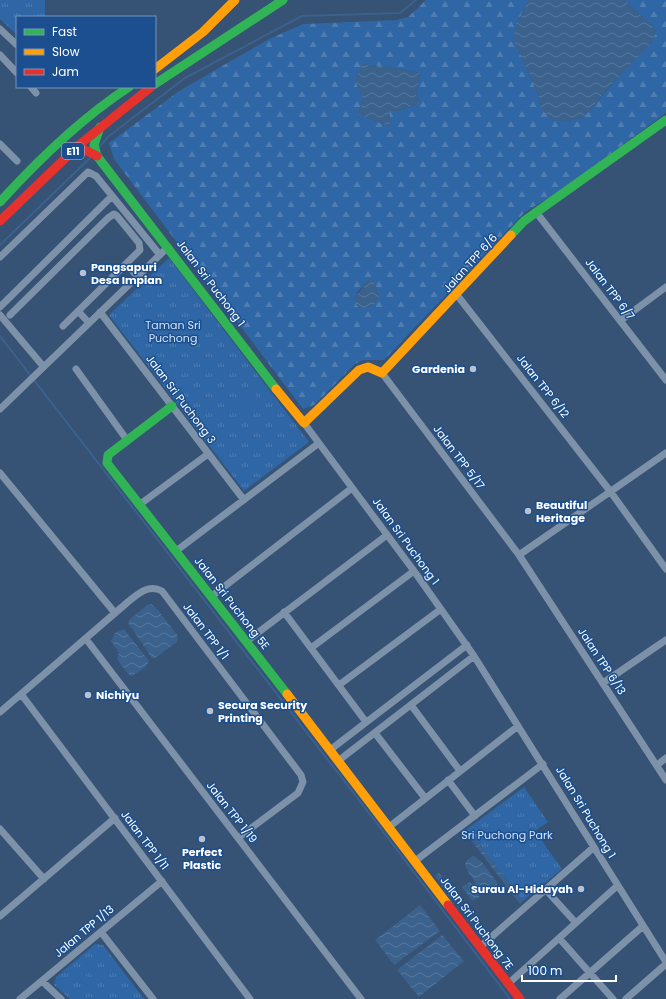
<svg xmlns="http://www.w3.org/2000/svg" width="666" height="999" font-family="Poppins,sans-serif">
	<defs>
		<pattern id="forest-firs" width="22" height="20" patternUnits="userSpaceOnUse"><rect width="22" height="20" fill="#2f66a5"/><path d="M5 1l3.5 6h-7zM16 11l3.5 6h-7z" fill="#4e7db2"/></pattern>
		<pattern id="park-tufts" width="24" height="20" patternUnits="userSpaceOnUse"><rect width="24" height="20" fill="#2f66a5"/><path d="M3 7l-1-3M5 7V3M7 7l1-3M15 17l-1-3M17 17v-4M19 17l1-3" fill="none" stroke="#4e7db2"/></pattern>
		<pattern id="water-waves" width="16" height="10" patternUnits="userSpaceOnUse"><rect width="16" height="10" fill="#3b618d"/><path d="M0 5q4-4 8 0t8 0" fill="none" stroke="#58799e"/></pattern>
	</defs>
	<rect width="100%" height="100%" fill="#365274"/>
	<path fill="url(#forest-firs)" fill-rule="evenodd" d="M426 0H529L517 22 523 61 537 92 542 110 567 121 584 117 656 33 652 25 624 0H666V113L560 191 525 212 384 360H363L355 364 314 405 303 409 114 159 109 143 179 91 269 39 303 24 397 20 408 17ZM362 64 388 67 420 73 416 94 420 103 398 111H389L391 126 386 125 358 114 363 98ZM370 279H373L379 297 368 308H359L357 292Z"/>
	<path fill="url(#park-tufts)" d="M0 0H45V17H17V35L0 19Z
		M169 258 309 442 244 491 109 315Z
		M524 787 548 822 535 831 562 869 523 901 467 829Z
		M95 944 103 945 144 999H70L54 985 56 977Z"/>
	<path fill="#2f66a5" d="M254 393 260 402 242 416 236 407Z
		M91 962 100 974 95 979 85 967Z
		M82 970 91 982 86 986 76 974Z"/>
	<path fill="url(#water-waves)" d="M529 0H624L652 25 656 33 652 42 610 86 584 117 567 121 552 120 542 110 537 92 513 39 517 22Z
		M362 64 388 67 420 73 416 94 420 103 398 111H389L391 126 386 125 358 114 363 98 355 81Z
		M370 279H373L379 297C374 310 356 314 354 298Z
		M151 604 158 610 178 636 177 642 155 658H152L128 623 129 620 147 605Z
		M124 629 149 661 146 667 132 676 128 674 117 659 119 653 111 641 115 633Z
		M467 829 523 901 520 904 464 831Z
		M473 856 481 861 497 882V889L495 892 488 893 480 888 476 892 480 897 472 901 462 887 470 882 472 885 476 883 468 872 465 864 467 860Z
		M439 873 458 899 454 902 435 876Z
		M420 905 440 931 394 965 375 940Z
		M442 935 464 961 419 997 397 970Z"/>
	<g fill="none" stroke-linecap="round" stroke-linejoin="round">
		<path stroke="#3b618d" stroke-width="2" d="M99 147 109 136 185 78 302 16 400 13 416 0
			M0 245 91 157
			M0 336 372 817 510 999"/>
		<path stroke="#7d92a8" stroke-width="7" d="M0 29 17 45
			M0 55 17 73
			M31 87 36 93
			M0 144 17 161
			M536 212 666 380
			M0 257 88 172 96 176 160 255
			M126 264 138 277
			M457 295 610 491 666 569
			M0 307 112 196
			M78 311 89 323
			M100 312 244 500
			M0 315 43 366
			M10 315 108 218 114 214 117 216 139 243 140 250 63 326
			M620 321 666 287
			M76 369 127 440
			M382 373 519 555 666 780
			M0 409 168 247
			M304 423 414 571 474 656 666 962
			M0 473 115 613
			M139 505 208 454
			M176 551 319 443
			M519 555 666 453
			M212 596 352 488
			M284 612 366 722
			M86 639 361 999
			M247 641 387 535
			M311 648 414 571
			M603 683 666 640
			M339 685 441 609
			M21 694 250 999
			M411 705 460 771
			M0 712 129 601C139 593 149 584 162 591L301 775 303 782 298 793 238 838
			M375 733 425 798
			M330 750 467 645
			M338 761 474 656
			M657 765 666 758
			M448 780 475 816
			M389 827 518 726
			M0 829 44 879
			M415 861 543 764
			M546 890 576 923
			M0 916 115 818
			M101 932 153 999
			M559 938 613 999
			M480 947 594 847
			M42 981 61 999
			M508 984 617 886
			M20 999 162 881
			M560 999 643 926
			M626 999 666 964"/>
		<path stroke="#30b455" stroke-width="9" d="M155 84 283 0
			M100 127 94 145 97 156 276 389
			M0 202C39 159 80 119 129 87
			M511 235 524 221 666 120
			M172 406 108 455 107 463 287 694"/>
		<path stroke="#ff9f0a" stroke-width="9" d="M155 69 203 32 235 0
			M276 389 304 423 359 370 368 367 382 373 511 235
			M287 694 448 905"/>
		<path stroke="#e5322d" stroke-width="9" d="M71 153 85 150 97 156
			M0 221 79 145 151 87
			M448 905 520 999"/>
	</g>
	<g fill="#b9c2ce" stroke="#1b4f8f" stroke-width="1.5">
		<circle cx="83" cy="273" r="4"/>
		<circle cx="473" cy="369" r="4"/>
		<circle cx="528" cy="511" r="4"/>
		<circle cx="88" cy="695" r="4"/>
		<circle cx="210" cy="711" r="4"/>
		<circle cx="202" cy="839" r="4"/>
		<circle cx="581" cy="889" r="4"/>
	</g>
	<g text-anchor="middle" stroke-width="3" stroke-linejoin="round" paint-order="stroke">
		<rect fill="#1b4f8f" stroke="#bbcadd" stroke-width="1" x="62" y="143" width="22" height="16" rx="3"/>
		<g font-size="10" font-weight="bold" fill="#fff">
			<text x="73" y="155">E11</text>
		</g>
		<g font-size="11" fill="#fff" stroke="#1b4f8f">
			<text transform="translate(470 263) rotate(-48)" y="4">Jalan TPP 6/6</text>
			<text transform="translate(211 283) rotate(53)" y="4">Jalan Sri Puchong 1</text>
			<text transform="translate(610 289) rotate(53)" y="4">Jalan TPP 6/7</text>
			<text transform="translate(543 386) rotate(52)" y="4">Jalan TPP 6/12</text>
			<text transform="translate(181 399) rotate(53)" y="4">Jalan Sri Puchong 3</text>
			<text transform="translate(459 457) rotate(53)" y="4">Jalan TPP 5/17</text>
			<text transform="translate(406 541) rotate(54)" y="4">Jalan Sri Puchong 1</text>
			<text transform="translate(232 603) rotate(52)" y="4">Jalan Sri Puchong 5E</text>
			<text transform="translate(206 631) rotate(53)" y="4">Jalan TPP 1/1</text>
			<text transform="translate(602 661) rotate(57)" y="4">Jalan TPP 6/13</text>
			<text transform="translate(232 812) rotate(52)" y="4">Jalan TPP 1/19</text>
			<text transform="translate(586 812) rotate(59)" y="4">Jalan Sri Puchong 1</text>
			<text transform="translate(145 840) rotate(53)" y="4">Jalan TPP 1/11</text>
			<text transform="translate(477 923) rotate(53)" y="4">Jalan Sri Puchong 7E</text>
			<text transform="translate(84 931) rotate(-40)" y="4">Jalan TPP 1/13</text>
		</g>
		<g font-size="11" font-weight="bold" fill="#fff" stroke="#1b4f8f" text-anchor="start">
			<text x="91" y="271">Pangsapuri<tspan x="91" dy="13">Desa Impian</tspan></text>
			<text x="465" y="373" text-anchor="end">Gardenia</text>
			<text x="536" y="509">Beautiful<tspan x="536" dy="13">Heritage</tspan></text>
			<text x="96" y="699">Nichiyu</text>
			<text x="218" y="709">Secura Security<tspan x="218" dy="13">Printing</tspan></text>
			<text x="202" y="856" text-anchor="middle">Perfect<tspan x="202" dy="13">Plastic</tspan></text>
			<text x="573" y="893" text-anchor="end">Surau Al-Hidayah</text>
		</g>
		<g font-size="11" fill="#cfe3fa" stroke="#1b4f8f">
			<text x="173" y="329">Taman Sri<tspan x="173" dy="13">Puchong</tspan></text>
			<text x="507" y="839">Sri Puchong Park</text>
		</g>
	</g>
	<rect x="16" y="16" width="140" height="72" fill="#1b4f8f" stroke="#7695bc"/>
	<rect x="24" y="29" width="20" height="6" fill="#30b455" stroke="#7695bc"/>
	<text x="52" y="36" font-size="12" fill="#ffffff">Fast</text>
	<rect x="24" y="49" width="20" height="6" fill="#ff9f0a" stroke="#7695bc"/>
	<text x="52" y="56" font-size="12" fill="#ffffff">Slow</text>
	<rect x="24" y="69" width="20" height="6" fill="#e5322d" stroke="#7695bc"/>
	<text x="52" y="76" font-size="12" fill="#ffffff">Jam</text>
	<path d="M522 975v6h94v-6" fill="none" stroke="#ffffff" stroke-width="2"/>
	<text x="528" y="975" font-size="12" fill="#ffffff" stroke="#1b4f8f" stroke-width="3" paint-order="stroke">100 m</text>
</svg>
